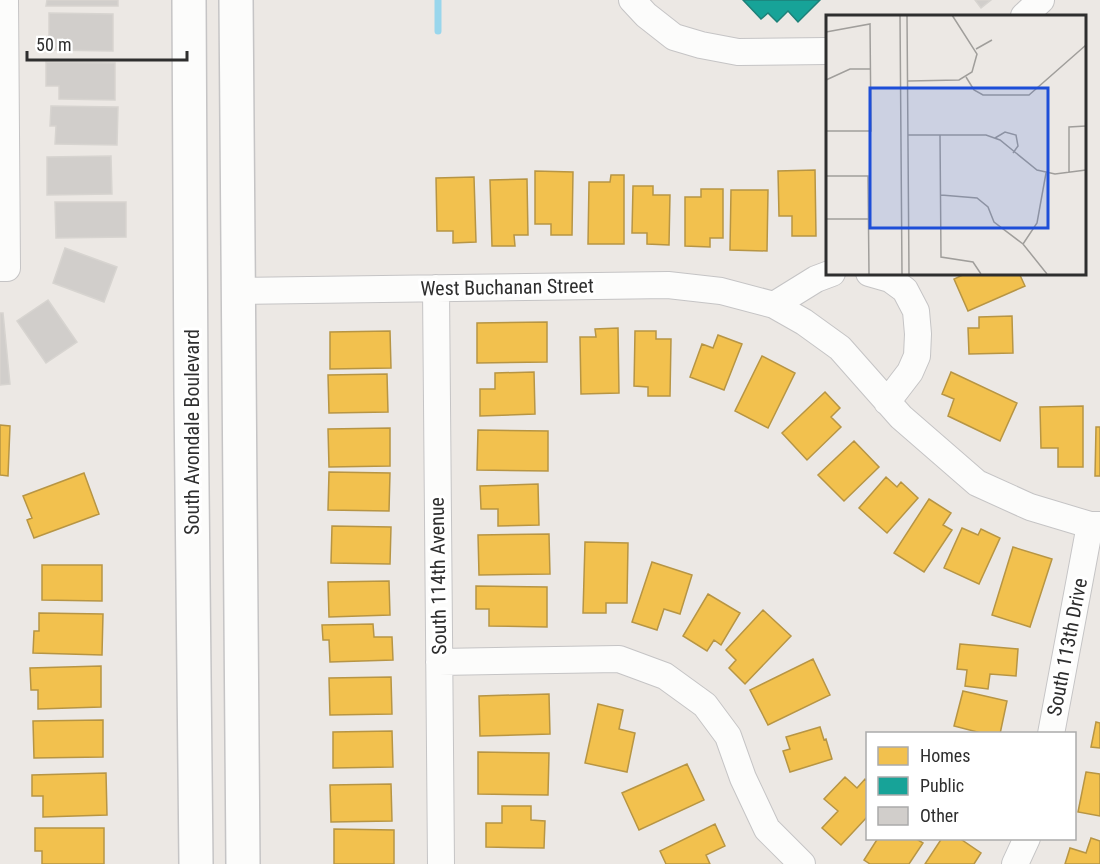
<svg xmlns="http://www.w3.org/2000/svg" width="1100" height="864" font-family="'Roboto Condensed',sans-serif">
	<rect width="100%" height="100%" fill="#ece8e4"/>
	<path fill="#f2c14e" stroke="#b79544" stroke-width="1.5" d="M815 170 816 236H792V216H779L778 171Z
		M535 171 573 172 572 235H551V224H535Z
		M611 175H624V244H588L589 182H610Z
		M474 177 476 242 453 243V231H437L436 178Z
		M527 179 528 235H514L515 246H492L490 180Z
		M633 186H653V195H670L669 245 647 244V233H632Z
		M701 189H723V238H710V247L685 246V197H701Z
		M731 190H768L767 251 730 250Z
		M967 273H1019L1025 286 968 311 954 279Z
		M1012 316 1013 353 969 354 968 328H979V317Z
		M547 322V362L477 363V323Z
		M618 328 619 393 581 394 580 337H596L595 329Z
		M390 331 391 368 330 369V332Z
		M635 331H656V339H671L670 396H648V387L634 386Z
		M718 335 742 344 724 390 690 377 702 344 713 348Z
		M762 356 795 373 768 428 735 411Z
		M534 372 535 414 480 416V389H495V373Z
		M951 372 1017 403 1000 441 948 416 954 399 942 394Z
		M387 374 388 412 329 413 328 375Z
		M825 392 840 408 831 417 841 427 807 460 782 433Z
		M1083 406V467H1058V448H1041L1040 407Z
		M0 425 10 426 8 476 0 475Z
		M1096 427H1100V476H1095Z
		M390 428V466L329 467 328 429Z
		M478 430 548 431V471L477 470Z
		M854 441 879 467 844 501 818 475Z
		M329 472 390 473 389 511 328 510Z
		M84 473 99 514 34 538 27 520 32 518 23 496Z
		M886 477 897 487 901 482 918 498 887 533 859 508Z
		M538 484 539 525 498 526V509H481L480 486Z
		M929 499 951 513 943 525 952 530 924 572 894 553Z
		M332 526 391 527 390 564 331 563Z
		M962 528 978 535 981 529 1000 538 979 584 944 568Z
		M549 534 550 574 479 575 478 535Z
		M585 542 628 543 627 603H606V613H583Z
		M1013 547 1052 559 1030 627 992 615Z
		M652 562 692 575 680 614 664 609 657 630 632 622Z
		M42 565H102V601L42 600Z
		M389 581 390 615 329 617 328 582Z
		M476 586 547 587V627L489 626V609H476Z
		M708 594 740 613 721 645 714 640 707 651 683 636Z
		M763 610 791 636 745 684 729 668 736 660 726 650Z
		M39 613 103 614 102 655 33 653 34 631H39Z
		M373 624 374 637H392L393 660 330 662 329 640H323L322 625Z
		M960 644 1018 649 1016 676 990 674 988 689 965 686 967 670 957 669Z
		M813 659 830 695 768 725 750 690Z
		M101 666V707L38 709V690H31L30 668Z
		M391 677 392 714 330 715 329 678Z
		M963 691 1007 701 1000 734H985L954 726Z
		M549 694 550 734 480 736 479 696Z
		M598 704 623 710 619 729 635 733 627 772 585 763Z
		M103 720V757L34 758 33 721Z
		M1096 722 1100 723V748L1091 747Z
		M820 727 824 740 826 739 832 759 790 772 783 751 790 749 786 737Z
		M392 731 393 767 333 768V732Z
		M478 752 549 753 548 795 478 794Z
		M687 764 704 800 639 830 622 793Z
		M1086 772 1100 774V816L1078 812Z
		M106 773 107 815 43 817V796H32V775Z
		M845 777 857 788 865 779 868 782V816L841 845 822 828 838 811 824 799Z
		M391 784 392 821 331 822 330 785Z
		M502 806H531V820L545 821 544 848 486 847V823H502Z
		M715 824 725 846 706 855 710 864H666L660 851Z
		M35 828H104V864H42V851H35Z
		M334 829 394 830V864H334Z
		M878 838H915L923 843 909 864H870L864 860Z
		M942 838H959L981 853 974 864H925Z
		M1091 838 1100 841V864H1065L1070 848 1086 853Z"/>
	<path fill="#17a398" stroke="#1e8078" stroke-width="1.5" d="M743 0H820L798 22 788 11 777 22 768 13 761 19Z"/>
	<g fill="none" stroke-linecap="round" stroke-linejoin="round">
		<path stroke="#99d6ec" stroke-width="7" d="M438 0V31"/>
	</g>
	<path fill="#d1cecb" stroke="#d7d4d0" stroke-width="1.5" d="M47 0H118V6H46Z
		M975 0H991L981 8Z
		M49 13 113 14V51L49 50Z
		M46 62 115 63V100L59 99V86H46Z
		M51 106 118 107 117 145 55 144 56 126H50Z
		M111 156 112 194 47 195V157Z
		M55 202H126V237L56 238Z
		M65 248 117 267 104 302 53 283Z
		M48 300 77 342 46 363 17 321Z
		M0 313H3L10 384 0 385Z"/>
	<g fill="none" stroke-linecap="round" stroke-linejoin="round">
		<defs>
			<path id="minor" d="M632 0 646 15 674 37 701 45 738 52 827 51
				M1024 16 1041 0
				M0 268H7L5 0
				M869 273 890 279 905 290 916 311 918 334 917 356 910 372 887 402
				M436 288 441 864
				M239 291 668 285 721 291 774 305 804 322 840 348 901 417 977 483 1030 507 1090 525H1100
				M774 305 816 279 832 273
				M439 662 619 659 665 676 705 705 728 736 743 778 767 829 802 864
				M1051 734 1090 525
				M1015 864 1027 838"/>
			<path id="secondary" d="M189 0 191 393 196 864
				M236 0 243 864"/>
		</defs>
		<use href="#minor" stroke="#c5c4c5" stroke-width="28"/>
		<use href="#secondary" stroke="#c5c4c5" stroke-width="36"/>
		<use href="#minor" stroke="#fcfcfb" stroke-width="26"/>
		<use href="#secondary" stroke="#fcfcfb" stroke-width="33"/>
	</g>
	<g text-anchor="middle" stroke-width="6" stroke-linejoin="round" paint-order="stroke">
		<g font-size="20" fill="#2e2e2e" stroke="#fff">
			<text transform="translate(507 287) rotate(-1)" y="7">West Buchanan Street</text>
			<text transform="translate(192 432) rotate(-90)" y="7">South Avondale Boulevard</text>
			<text transform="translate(438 576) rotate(-91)" y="7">South 114th Avenue</text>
			<text transform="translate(1067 647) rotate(-79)" y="7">South 113th Drive</text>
		</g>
	</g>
	<g transform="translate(826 15)">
		<rect width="260" height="260" fill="#ece8e4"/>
		<path fill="none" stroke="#a09e9b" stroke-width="1.5" d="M74 0 76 259M81 0 83 259M0 17 44 9 45 116H0M150 34 166 25M140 62 148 75 157 80H203L260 30M0 65 24 54H44M82 66 133 65 146 57 151 39 126 0M82 120H160L174 125 211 155 229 159 260 155M114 120 115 242 147 247 155 259M169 123 179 117 190 120 192 131 187 138M243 157V112L260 111M0 161H42L43 259M115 180 151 183 162 192 168 207 197 229 221 259M0 204H42M197 229 211 208 220 158"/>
		<path fill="#1d4ed8" fill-opacity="0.15" stroke="#1d4ed8" stroke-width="3" d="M44 73H222V213H44Z"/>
		<rect width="260" height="260" fill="none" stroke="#2e2e2e" stroke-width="3"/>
	</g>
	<rect x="866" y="732" width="210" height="108" fill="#ffffff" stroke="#ababab" stroke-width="1.5"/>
	<rect x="878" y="747" width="30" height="18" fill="#f2c14e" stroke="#ababab" stroke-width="1.5"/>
	<text x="920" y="762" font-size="18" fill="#2e2e2e">Homes</text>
	<rect x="878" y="777" width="30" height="18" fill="#17a398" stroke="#ababab" stroke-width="1.5"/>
	<text x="920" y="792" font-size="18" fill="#2e2e2e">Public</text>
	<rect x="878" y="807" width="30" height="18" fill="#d1cecb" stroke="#ababab" stroke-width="1.5"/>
	<text x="920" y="822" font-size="18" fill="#2e2e2e">Other</text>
	<path d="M27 51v9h160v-9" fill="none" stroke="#2e2e2e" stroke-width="3"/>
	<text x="36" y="51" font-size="18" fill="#2e2e2e" stroke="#ffffff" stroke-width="4.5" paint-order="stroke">50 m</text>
</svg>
